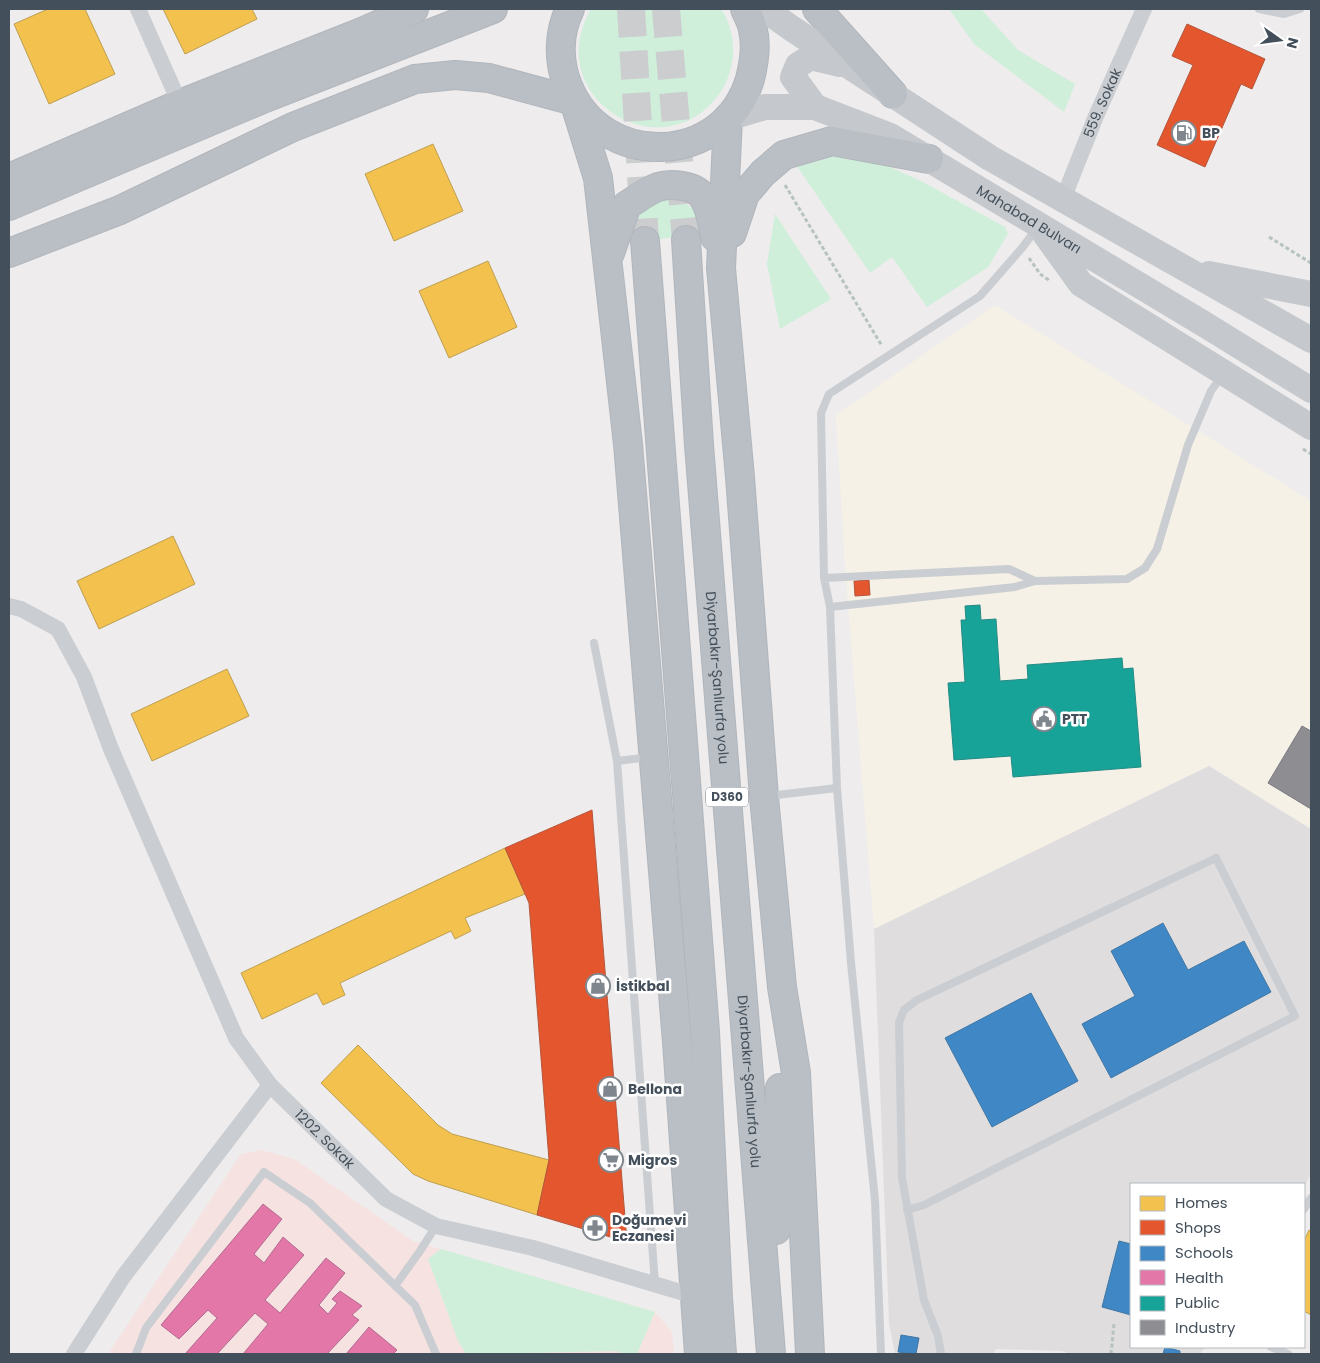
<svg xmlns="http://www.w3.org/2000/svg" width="1320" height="1363" font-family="Poppins,sans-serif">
	<rect width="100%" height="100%" fill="#eeecec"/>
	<path fill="#f6f1e6" d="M995 305 1311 501V829L1209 766 874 929 845 567 836 415Z"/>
	<path fill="#dfddde" d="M1209 766 1311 829V1174L1304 1186V1184H1131V1347H1205L1200 1354H1070L1062 1351 996 1349 993 1354H895L889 1324 888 1295 874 929Z"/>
	<path fill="#f6e3e1" d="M262 1150 296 1160 413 1241 655 1312 672 1332 674 1354H108L241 1154Z"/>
	<path fill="#cfefdb" d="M591 9H721C733 26 737 54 729 74 727 80 725 86 721 91 666 175 539 99 591 9Z
		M949 9H981L1018 50 1075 84 1064 112 974 44Z
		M830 148 862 154 923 182 1005 227 1008 234 988 267 927 307 892 257 870 273 792 159Z
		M661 198C688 201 696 206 704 233L633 243 634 224 642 207Z
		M775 214 831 299 780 329 767 264Z
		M441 1249 655 1312 637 1354H626L617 1351 466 1354 458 1341 428 1259Z"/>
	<path fill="#f2c14e" stroke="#be9f52" d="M48 9H85L115 74 49 104 14 24Z
		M163 9H252L257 19 185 54Z
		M433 144 463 211 394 241 365 174Z
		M488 261 517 327 449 358 419 291Z
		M173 536 195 584 99 629 77 581Z
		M227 669 249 716 152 761 131 714Z
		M505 848 525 894 465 918 471 931 455 939 451 931 340 983 345 995 323 1005 317 993 262 1019 241 973Z
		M358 1045 438 1125 452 1134 549 1160 537 1215 428 1181 413 1174 321 1083Z
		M1309 1230 1311 1231V1315L1304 1311V1241Z"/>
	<path fill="#e4572e" stroke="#b4553b" d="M1187 24 1265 59 1252 89 1241 84 1205 167 1157 145 1193 65 1172 56Z
		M869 580 870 595 855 596 854 581Z
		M592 810 627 1242 537 1215 549 1160 529 903 505 848Z"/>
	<path fill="#3f88c5" stroke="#4077a5" d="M1163 923 1188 970 1244 941 1271 992 1111 1078 1082 1024 1135 996 1111 951Z
		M1031 993 1078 1081 992 1127 945 1038Z
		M1119 1241 1131 1244V1315L1102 1307Z
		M901 1335 919 1338 916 1354 898 1352Z
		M1165 1347 1180 1351V1354H1163Z"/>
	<path fill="#e377a8" stroke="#b36b91" d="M263 1204 282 1219 254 1254 264 1263 283 1237 304 1255 265 1300 280 1313 326 1258 345 1273 319 1305 328 1314 337 1303 332 1299 340 1291 362 1306 352 1315 359 1320 327 1354H243L268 1324 255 1313 217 1354H185L217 1318 208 1310 179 1339 161 1325Z
		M369 1327 397 1350 393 1354H346Z"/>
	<path fill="#17a398" stroke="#248a85" d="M980 605 981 620 996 619 1000 681 1028 679 1027 665 1122 658 1123 669 1133 668 1141 767 1013 777 1011 756 954 760 948 683 965 682 961 620H966L965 606Z"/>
	<path fill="#8d8d92" stroke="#777a81" d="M1302 726 1311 731V809L1268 783Z"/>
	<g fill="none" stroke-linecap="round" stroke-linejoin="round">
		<path stroke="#cccdcf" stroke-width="28" stroke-dasharray="28 14" stroke-linecap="butt" d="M631 9 645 241
			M666 9 686 240"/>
		<defs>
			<g id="highway">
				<path d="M570 9C558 33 558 62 568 86 602 170 724 167 750 79 754 63 757 46 753 30 752 23 748 16 745 9"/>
				<path d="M817 9 893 94"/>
				<path d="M728 118 721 268 740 477 764 797 782 987 796 1073 810 1354"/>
				<path d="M9 178 180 104 362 32 414 9"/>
				<path d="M9 206 265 98 493 9"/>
				<path d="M732 233 745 194 763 173 784 155 832 141 929 159"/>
				<path id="s4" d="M686 240 699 445 771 1354"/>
				<path d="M645 241 705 1032 718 1298 722 1354"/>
				<path d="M9 253 120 210 293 127 415 79 455 75 489 78 574 101 598 178 628 444 677 1042 699 1354"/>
				<path d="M610 253 627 205C637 199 647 191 658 187 670 183 694 185 702 196 711 207 712 223 715 237"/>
				<path d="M776 1230 780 1088"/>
			</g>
		</defs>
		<use href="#highway" stroke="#b1b6bd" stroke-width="30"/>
		<path stroke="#b6c3c0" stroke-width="3" stroke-dasharray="4 2.5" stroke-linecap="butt" d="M785 185 882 346
			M1269 237 1311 263
			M1029 258 1040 274 1050 281
			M1303 449 1311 454
			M1111 1354 1114 1324"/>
		<path stroke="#cacdd1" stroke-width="8" d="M1259 9 1284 14 1300 9
			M824 578 1009 569 1035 581
			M830 607 1015 587 1035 581 1127 579 1145 568 1157 549 1188 445 1211 391 1221 377
			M594 643 617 761 655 1284
			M617 761 650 757
			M768 796 837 788
			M1304 1209 1311 1198
			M907 1210 924 1205 1295 1016 1216 858 917 1000 904 1010 899 1023 902 1178 924 1300 938 1336 941 1354
			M395 1286 420 1251 436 1226
			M1271 1347 1288 1354
			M136 1354 146 1328 264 1172 310 1203 415 1305 436 1354
			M881 1354 875 1200 851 963 837 788 830 607 824 578 821 413 829 394 980 296 1022 248 1037 228"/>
		<g stroke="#cacdd1" stroke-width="16">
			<path d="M138 9 180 104"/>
			<path id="s1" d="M1063 199 1096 116 1144 9"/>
			<path d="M9 606 21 609 58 629 84 677 111 749 236 1038 270 1085"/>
			<path id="s2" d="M74 1354 123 1277 270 1085 386 1199 436 1226 533 1248 694 1296"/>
		</g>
		<g stroke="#c5c9cd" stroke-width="26">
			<path d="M764 9 794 30 990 158 1311 340"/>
			<path d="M815 107 793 77 798 65 811 57 840 64"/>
			<path id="s3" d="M728 118 765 107H815L890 136 1204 324 1311 390"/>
			<path d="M1045 234 1081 284 1311 427"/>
			<path d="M1209 274 1311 294"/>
		</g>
		<use href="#highway" stroke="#babfc5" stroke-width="28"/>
	</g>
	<defs>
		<symbol id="fuel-ring" viewBox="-11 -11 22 22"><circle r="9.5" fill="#fff" stroke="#7f868d" stroke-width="1.5"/><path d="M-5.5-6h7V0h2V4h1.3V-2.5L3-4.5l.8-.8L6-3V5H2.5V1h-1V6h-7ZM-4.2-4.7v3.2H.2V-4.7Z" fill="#7f868d"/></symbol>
		<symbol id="civic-ring" viewBox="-11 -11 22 22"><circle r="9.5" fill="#fff" stroke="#7f868d" stroke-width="1.5"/><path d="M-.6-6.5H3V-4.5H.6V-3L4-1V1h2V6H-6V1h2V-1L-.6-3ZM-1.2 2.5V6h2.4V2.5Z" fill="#7f868d"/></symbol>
		<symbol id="shop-ring" viewBox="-11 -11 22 22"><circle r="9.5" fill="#fff" stroke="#7f868d" stroke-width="1.5"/><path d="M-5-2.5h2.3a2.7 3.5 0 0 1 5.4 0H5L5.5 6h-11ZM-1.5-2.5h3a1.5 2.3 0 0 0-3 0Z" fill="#7f868d"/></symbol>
		<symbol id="supermarket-ring" viewBox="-11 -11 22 22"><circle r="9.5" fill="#fff" stroke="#7f868d" stroke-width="1.5"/><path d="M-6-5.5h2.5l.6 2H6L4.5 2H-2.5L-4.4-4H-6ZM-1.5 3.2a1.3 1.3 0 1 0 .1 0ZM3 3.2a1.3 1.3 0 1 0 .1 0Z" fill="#7f868d"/></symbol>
		<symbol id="pharmacy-ring" viewBox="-11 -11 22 22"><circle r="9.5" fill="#fff" stroke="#7f868d" stroke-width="1.5"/><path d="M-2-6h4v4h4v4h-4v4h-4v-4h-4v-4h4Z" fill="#7f868d"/></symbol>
	</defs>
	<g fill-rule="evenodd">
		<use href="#fuel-ring" x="1170" y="119" width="28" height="28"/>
		<use href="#civic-ring" x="1030" y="705" width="28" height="28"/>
		<use href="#shop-ring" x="584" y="972" width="28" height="28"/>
		<use href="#shop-ring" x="596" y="1075" width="28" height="28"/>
		<use href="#supermarket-ring" x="597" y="1146" width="28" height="28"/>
		<use href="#pharmacy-ring" x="581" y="1214" width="28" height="28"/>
	</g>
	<g text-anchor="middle" stroke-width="5" stroke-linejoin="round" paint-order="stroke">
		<rect fill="#fff" stroke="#7b848c" stroke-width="1" x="706" y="787.5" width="42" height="19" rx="4"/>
		<g font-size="12" font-weight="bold" fill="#434f5a">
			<text x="727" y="801">D360</text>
		</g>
		<g font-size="14" fill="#434f5a" stroke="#fff">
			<text dy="5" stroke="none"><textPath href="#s1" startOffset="104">559. Sokak</textPath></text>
			<text dy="5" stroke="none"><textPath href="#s3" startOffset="331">Mahabad Bulvarı</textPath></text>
			<text dy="5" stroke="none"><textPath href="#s4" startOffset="439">Diyarbakır-Şanlıurfa yolu</textPath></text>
			<text dy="5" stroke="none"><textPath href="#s4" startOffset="844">Diyarbakır-Şanlıurfa yolu</textPath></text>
			<text dy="5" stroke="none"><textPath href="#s2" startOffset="410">1202. Sokak</textPath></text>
		</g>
		<g font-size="14" font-weight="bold" fill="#434f5a" stroke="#fff" text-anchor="start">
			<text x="1202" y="138">BP</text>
			<text x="1062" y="724">PTT</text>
			<text x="616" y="991">İstikbal</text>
			<text x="628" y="1094">Bellona</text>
			<text x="628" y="1165">Migros</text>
			<text x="612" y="1225">Doğumevi<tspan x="612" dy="16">Eczanesi</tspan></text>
		</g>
	</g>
	<rect width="1320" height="1363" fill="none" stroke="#434f5a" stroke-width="20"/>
	<rect x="1130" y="1183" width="175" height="165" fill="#ffffff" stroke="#b4b9bd"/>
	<rect x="1140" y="1196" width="25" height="15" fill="#f2c14e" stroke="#b4b9bd"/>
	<text x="1175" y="1208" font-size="15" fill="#434f5a">Homes</text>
	<rect x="1140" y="1220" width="25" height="15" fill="#e4572e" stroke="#b4b9bd"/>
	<text x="1175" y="1233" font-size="15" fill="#434f5a">Shops</text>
	<rect x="1140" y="1246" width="25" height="15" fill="#3f88c5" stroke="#b4b9bd"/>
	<text x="1175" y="1258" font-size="15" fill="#434f5a">Schools</text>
	<rect x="1140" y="1270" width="25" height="15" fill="#e377a8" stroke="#b4b9bd"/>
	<text x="1175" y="1283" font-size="15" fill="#434f5a">Health</text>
	<rect x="1140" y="1296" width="25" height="15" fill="#17a398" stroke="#b4b9bd"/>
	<text x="1175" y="1308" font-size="15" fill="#434f5a">Public</text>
	<rect x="1140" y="1320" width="25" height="15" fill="#8d8d92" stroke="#b4b9bd"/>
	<text x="1175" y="1333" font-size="15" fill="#434f5a">Industry</text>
	<g transform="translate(1280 40) rotate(104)" stroke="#ffffff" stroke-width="4" paint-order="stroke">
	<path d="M0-4L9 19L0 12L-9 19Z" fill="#434f5a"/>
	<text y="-8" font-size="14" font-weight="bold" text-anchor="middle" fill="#434f5a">N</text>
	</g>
</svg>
